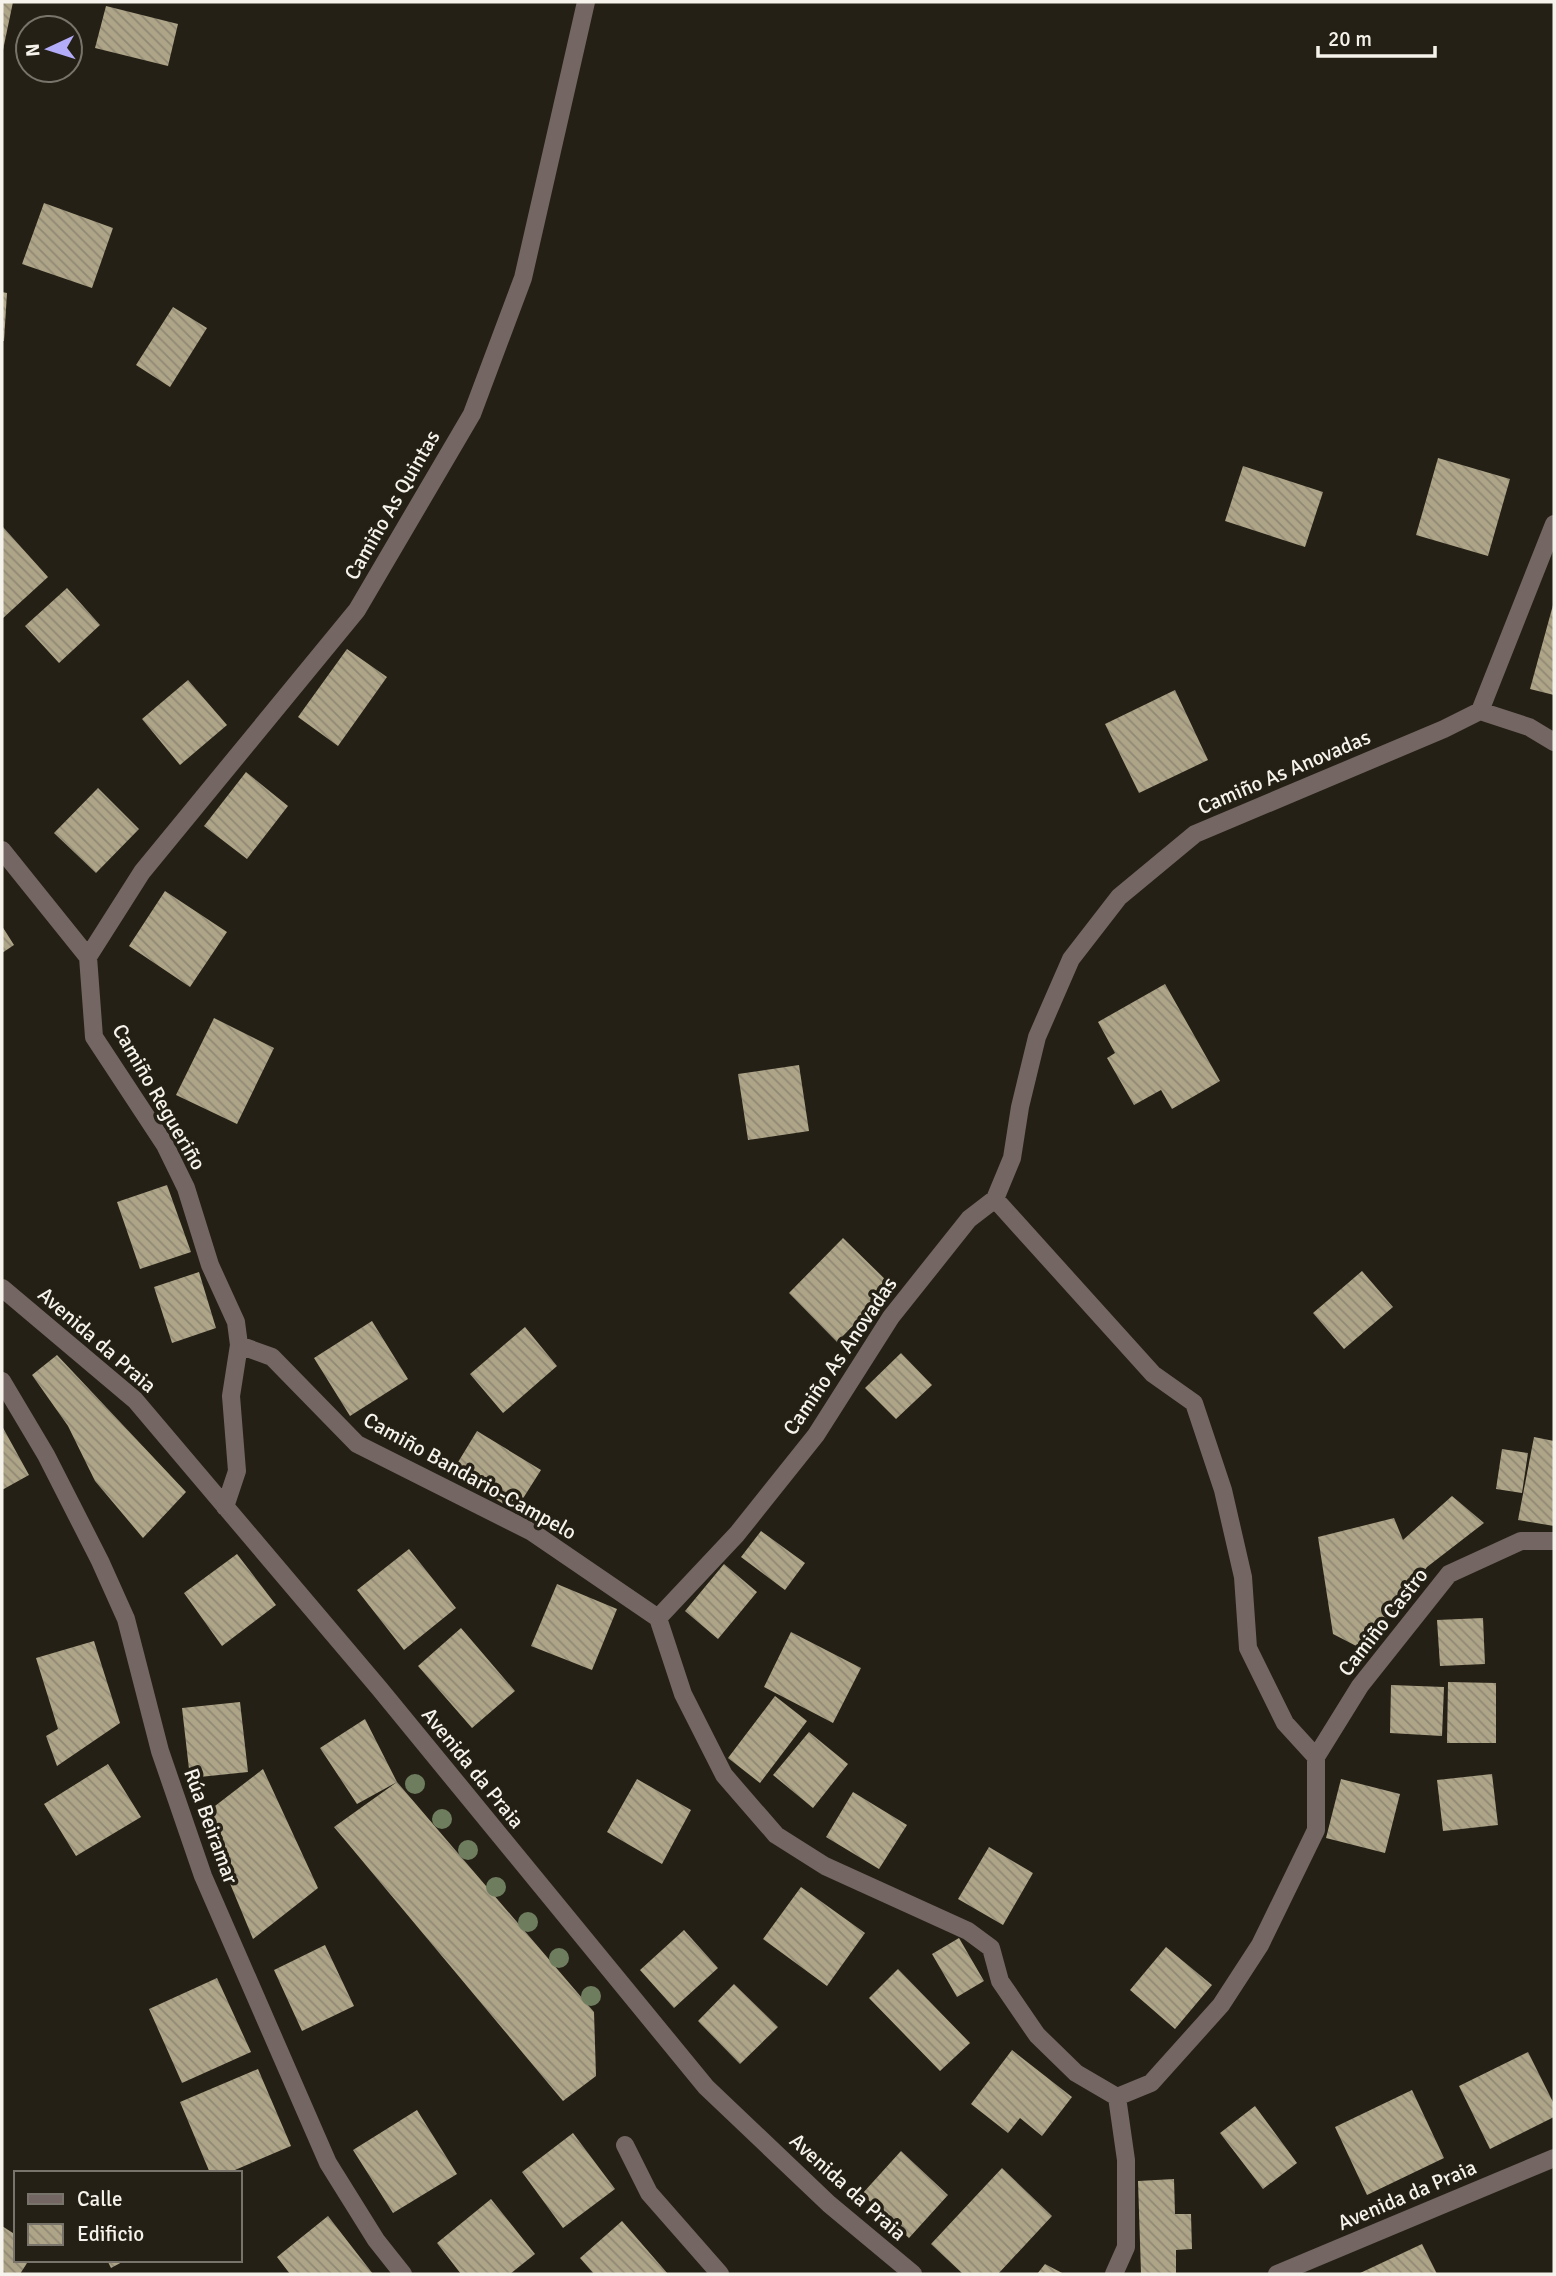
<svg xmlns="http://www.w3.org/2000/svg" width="1556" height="2276" font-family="Signika,sans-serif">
	<defs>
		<pattern id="building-back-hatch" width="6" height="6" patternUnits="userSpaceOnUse" patternTransform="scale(1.75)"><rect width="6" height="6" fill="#aea488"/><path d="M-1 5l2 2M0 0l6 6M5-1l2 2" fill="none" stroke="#908974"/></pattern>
	</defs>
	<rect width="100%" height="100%" fill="#242015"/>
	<path fill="url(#building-back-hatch)" d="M2 2H13L3 50H2Z
		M106 6 178 24 168 66 95 48Z
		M44 203 113 228 92 288 22 264Z
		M2 292 7 293 4 341H2Z
		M173 307 207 328 170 387 136 365Z
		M1438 458 1510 479 1488 556 1416 535Z
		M1243 466 1323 492 1305 547 1225 521Z
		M3 527 48 577 2 619V528Z
		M67 588 100 625 59 663 25 626Z
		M1553 605H1554V695L1530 689Z
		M347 649 387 677 338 746 298 717Z
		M188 680 227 725 180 765 142 719Z
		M1175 690 1208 760 1139 793 1105 724Z
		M246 772 288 806 247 859 204 826Z
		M98 788 139 829 96 873 54 833Z
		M165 891 227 932 190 987 129 946Z
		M2 926 14 945 2 953Z
		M1165 984 1220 1081 1172 1109 1161 1090 1134 1105 1107 1058 1115 1053 1098 1022Z
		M214 1018 274 1048 237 1124 176 1095Z
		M799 1065 809 1131 748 1140 738 1074Z
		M167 1185 191 1252 140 1269 117 1202Z
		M843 1238 892 1286 837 1342 789 1293Z
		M1362 1271 1393 1307 1344 1349 1313 1313Z
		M199 1272 216 1328 172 1343 154 1287Z
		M372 1321 408 1379 350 1416 314 1358Z
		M525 1327 557 1366 503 1413 470 1374Z
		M901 1353 932 1385 896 1419 865 1388Z
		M57 1355 186 1492 143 1538 95 1481 68 1426 32 1375Z
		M2 1426 29 1475 2 1490Z
		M477 1431 541 1470 515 1511 452 1472Z
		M1534 1437 1554 1441V1526L1518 1520Z
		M1502 1449 1528 1453 1522 1493 1496 1489Z
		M1452 1496 1484 1523 1427 1567 1364 1650 1333 1634 1318 1537 1394 1518 1403 1540Z
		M761 1531 805 1563 785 1590 741 1557Z
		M409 1549 456 1608 404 1650 357 1590Z
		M237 1554 276 1605 222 1646 184 1593Z
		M724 1564 757 1592 718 1639 685 1611Z
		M557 1584 617 1609 592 1670 531 1646Z
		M1483 1618 1485 1664 1440 1666 1437 1620Z
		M461 1628 515 1691 472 1728 418 1666Z
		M791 1632 861 1668 833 1723 764 1687Z
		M94 1641 120 1723 57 1766 46 1736 58 1729 36 1658Z
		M1448 1682 1496 1683V1743H1447Z
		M1391 1685 1444 1687 1442 1736 1390 1733Z
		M775 1696 807 1721 760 1783 728 1758Z
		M240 1702 248 1772 190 1778 182 1708Z
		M365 1719 397 1782 594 2012 596 2076 563 2101 334 1827 397 1782 357 1804 320 1748Z
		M809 1732 848 1764 813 1808 773 1775Z
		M108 1764 141 1817 76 1856 44 1804Z
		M263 1769 318 1888 253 1939 202 1816Z
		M1492 1774 1498 1825 1443 1831 1437 1780Z
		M637 1779 691 1810 662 1864 607 1832Z
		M1341 1779 1400 1794 1385 1853 1326 1838Z
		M853 1792 907 1825 879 1869 826 1837Z
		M989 1847 1033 1873 1003 1925 958 1899Z
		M801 1887 865 1933 827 1986 763 1939Z
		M684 1930 718 1968 674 2008 640 1970Z
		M959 1938 984 1981 957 1997 932 1954Z
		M325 1945 354 2006 302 2031 274 1970Z
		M1166 1947 1212 1985 1175 2029 1130 1990Z
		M898 1969 970 2043 940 2071 869 1998Z
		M217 1978 251 2052 182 2083 149 2009Z
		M734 1984 778 2027 740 2064 698 2021Z
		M1012 2050 1072 2097 1042 2136 1020 2118 1008 2133 971 2104Z
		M1528 2052 1554 2104V2117L1490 2149 1459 2086Z
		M258 2069 291 2146 228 2173H210L180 2102Z
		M1412 2090 1444 2158 1367 2195 1335 2127Z
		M1255 2106 1297 2163 1263 2189 1220 2133Z
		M417 2110 457 2174 393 2213 353 2150Z
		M573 2133 615 2189 563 2228 522 2172Z
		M901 2151 948 2195 909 2238 862 2194Z
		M1002 2168 1052 2216 998 2274H963L931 2244Z
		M1174 2179 1175 2214H1191L1192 2249 1176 2250V2273L1141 2274 1138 2181Z
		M491 2199 535 2254 510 2274H461L437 2243Z
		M328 2216 373 2274H290L277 2257Z
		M622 2221 668 2274H594L580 2258Z
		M2 2226 16 2235V2260H29L20 2274H2Z
		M1422 2244 1437 2274H1358Z
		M107 2260H126L111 2268Z
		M1045 2264 1064 2274H1037Z"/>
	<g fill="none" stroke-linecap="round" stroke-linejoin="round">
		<path stroke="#746663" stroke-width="18" d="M1480 711 1529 727 1554 742
			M2 850 88 957 94 1037 165 1145 186 1188 210 1265 236 1322 239 1345 231 1396 237 1471 225 1507
			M88 957 142 872 357 610 472 414 523 278 586 2
			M995 1199 1153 1374 1194 1403 1223 1490 1243 1577 1248 1648 1285 1723 1316 1757
			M2 1288 135 1400 379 1688 706 2087 829 2204 913 2274
			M239 1345 272 1357 357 1444 532 1532 658 1618 683 1694 724 1775 776 1835 825 1866 968 1931 991 1948 1000 1981 1037 2035 1076 2073 1117 2097 1126 2160V2247L1114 2274
			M2 1381 46 1455 100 1561 126 1619 160 1751 203 1876 328 2163 376 2240 403 2274
			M658 1618 737 1534 816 1435 891 1317 969 1219 995 1199 1012 1158 1020 1107 1037 1037 1071 959 1119 897 1195 834 1444 729 1480 711 1554 524
			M1316 1757 1360 1686 1449 1574 1521 1541H1554
			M1117 2097 1151 2083 1221 2005 1260 1945 1316 1830V1757
			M625 2145 649 2193 720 2274
			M1277 2274 1554 2158"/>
	</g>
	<g fill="#6f7d5f">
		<circle cx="415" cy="1784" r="10"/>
		<circle cx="442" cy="1819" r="10"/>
		<circle cx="468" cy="1850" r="10"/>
		<circle cx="496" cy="1887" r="10"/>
		<circle cx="528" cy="1922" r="10"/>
		<circle cx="559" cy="1958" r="10"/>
		<circle cx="591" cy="1996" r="10"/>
	</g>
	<g text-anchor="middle" stroke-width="7" stroke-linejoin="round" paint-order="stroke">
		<g font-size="21" fill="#f6f3ec" stroke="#242015">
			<text transform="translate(392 505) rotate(-60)" y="7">Camiño As Quintas</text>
			<text transform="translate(1284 772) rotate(-23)" y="7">Camiño As Anovadas</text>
			<text transform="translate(159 1097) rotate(60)" y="7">Camiño Regueriño</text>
			<text transform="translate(97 1340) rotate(41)" y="7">Avenida da Praia</text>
			<text transform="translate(840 1356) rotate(-56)" y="7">Camiño As Anovadas</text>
			<text transform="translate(470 1476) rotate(29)" y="7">Camiño Bandario-Campelo</text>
			<text transform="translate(1383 1622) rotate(-52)" y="7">Camiño Castro</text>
			<text transform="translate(473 1768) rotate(51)" y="7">Avenida da Praia</text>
			<text transform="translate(211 1826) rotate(70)" y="7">Rúa Beiramar</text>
			<text transform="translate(848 2187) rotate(42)" y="7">Avenida da Praia</text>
			<text transform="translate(1407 2195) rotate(-23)" y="7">Avenida da Praia</text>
		</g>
	</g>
	<rect width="1556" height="2276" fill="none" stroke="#f6f3ec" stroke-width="7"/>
	<rect x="14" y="2171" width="228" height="91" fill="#242015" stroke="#78746b" stroke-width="2"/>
	<rect x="28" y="2194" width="35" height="10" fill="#746663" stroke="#78746b" stroke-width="2"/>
	<text x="77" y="2206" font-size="21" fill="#f6f3ec">Calle</text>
	<rect x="28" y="2224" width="35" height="21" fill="url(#building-back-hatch)" stroke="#78746b" stroke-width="2"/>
	<text x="77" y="2241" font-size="21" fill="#f6f3ec">Edificio</text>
	<g transform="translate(49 49) rotate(266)"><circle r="33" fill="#242015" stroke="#78746b" stroke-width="2"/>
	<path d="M0-5L12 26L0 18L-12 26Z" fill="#b3acf9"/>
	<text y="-10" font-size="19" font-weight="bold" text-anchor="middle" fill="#f6f3ec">N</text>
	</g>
	<path d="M1318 46v10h117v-10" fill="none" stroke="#f6f3ec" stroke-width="3.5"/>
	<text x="1328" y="46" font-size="21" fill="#f6f3ec" stroke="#242015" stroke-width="5" paint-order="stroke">20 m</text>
</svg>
